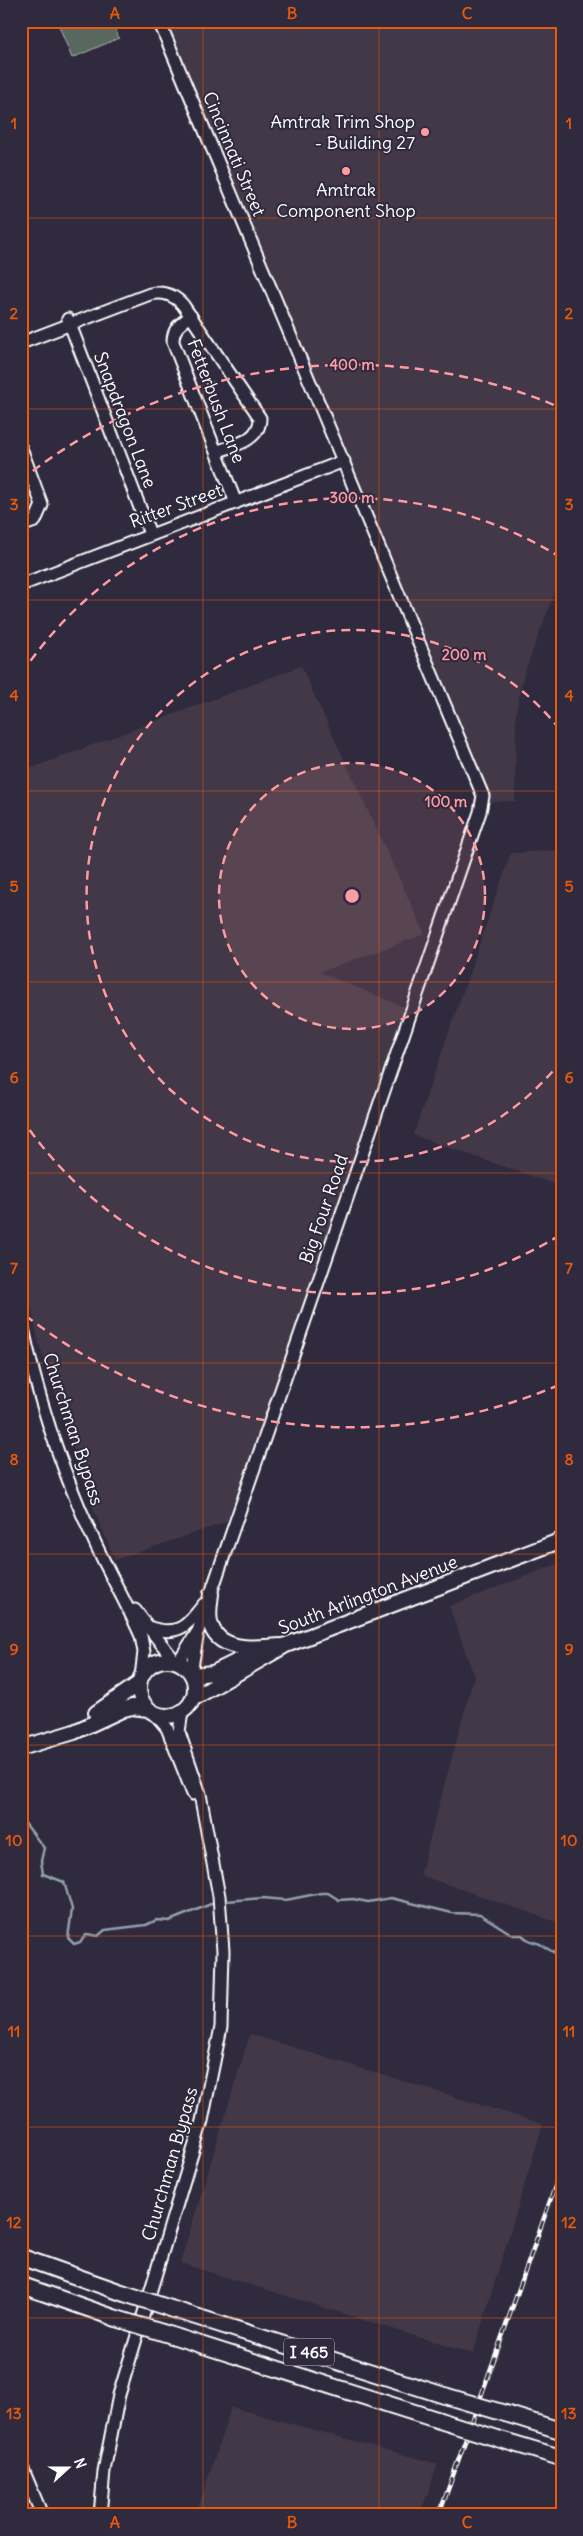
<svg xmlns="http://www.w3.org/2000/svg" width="583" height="2536" font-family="Delius,sans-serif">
	<rect width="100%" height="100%" fill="#2f2a3d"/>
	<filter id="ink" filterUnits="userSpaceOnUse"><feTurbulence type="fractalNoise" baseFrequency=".02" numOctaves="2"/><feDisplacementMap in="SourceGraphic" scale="10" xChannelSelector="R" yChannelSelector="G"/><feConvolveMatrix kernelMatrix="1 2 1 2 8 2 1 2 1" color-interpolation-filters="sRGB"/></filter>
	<g filter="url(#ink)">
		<path fill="#423847" d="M164 21H562V573L524 674 520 691 516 715 515 801 487 802Z
			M301 666 425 934 320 972 406 1008 227 1522 115 1560 93 1508 38 1340 21 1260V772Z
			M562 850V1187L413 1135 511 853Z
			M562 1562V1924L420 1875 474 1676 449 1606Z
			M250 2034 543 2124 473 2354 180 2263Z
			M231 2407 438 2464 420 2515H196Z"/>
		<path fill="#59685f" stroke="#acb4af" d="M57 21H112L119 38 72 58Z"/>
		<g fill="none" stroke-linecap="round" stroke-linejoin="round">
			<path stroke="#92a1ac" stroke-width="2.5" d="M21 1818 44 1848 41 1861 43 1874 64 1882 72 1909 68 1938 74 1944 80 1942 87 1934 98 1936 105 1930 146 1925 157 1920 169 1921 211 1904
				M227 1901 263 1898 286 1900 321 1893H328L339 1900 353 1899 368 1902 391 1898 452 1913 480 1914 513 1935H522C530 1943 531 1940 540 1944 547 1948 553 1953 562 1956"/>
			<defs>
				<path id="minor" d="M159 21 483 796 480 812C387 1085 291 1357 198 1631L178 1662
					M191 316C180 324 173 328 173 342L236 503
					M68 319 150 534
					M21 343 150 294C164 291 174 295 183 305L260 418C260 441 234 445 216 452
					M21 448 42 505 35 521 21 526
					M21 585 344 461
					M21 1319C37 1397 63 1475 97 1547 111 1577 128 1606 141 1636L144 1652 141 1677
					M135 1610 174 1660
					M148 1627C178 1637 186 1627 204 1604
					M191 1673 197 1638
					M155 1714 167 1728 193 1794
					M21 2465 42 2515
					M100 2515 104 2471 119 2395 202 2121 221 2027 223 1951 219 1896 200 1794 179 1732 182 1712"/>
				<path id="major" d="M211 1594C210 1603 208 1613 210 1622 217 1653 256 1648 280 1646
					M139 1688a28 28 0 1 1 56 0a28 28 0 1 1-56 0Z
					M192 1675 213 1673 260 1650
					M194 1698 286 1645 562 1540
					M96 1713 138 1684
					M21 1748 74 1732 124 1709 132 1707 148 1709"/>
				<path id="highway" d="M21 2257 123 2293
					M21 2285 115 2318
					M172 2309 446 2396
					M164 2333 438 2420
					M507 2414 562 2431
					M499 2439 562 2458"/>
			</defs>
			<use href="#minor" stroke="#fff" stroke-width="15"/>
			<use href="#major" stroke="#fff" stroke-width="18"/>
			<use href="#highway" stroke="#fff" stroke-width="19"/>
			<use href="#minor" stroke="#2f2a3d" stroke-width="11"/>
			<use href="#major" stroke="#2f2a3d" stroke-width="14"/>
			<use href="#highway" stroke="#2f2a3d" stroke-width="15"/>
			<defs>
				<path id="rail" d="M439 2515 562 2167"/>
			</defs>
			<use href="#rail" stroke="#fff" stroke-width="4.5"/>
			<use href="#rail" stroke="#2f2a3d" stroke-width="2.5" stroke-dasharray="8" stroke-linecap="butt"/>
			<defs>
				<path id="highway-bridge" d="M123 2293 172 2309
					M115 2318 164 2333
					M446 2396 507 2414
					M438 2420 499 2439"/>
			</defs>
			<use href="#highway-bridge" stroke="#fff" stroke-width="19" stroke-linecap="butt"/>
			<use href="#highway-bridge" stroke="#2f2a3d" stroke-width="15"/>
		</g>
	</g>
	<path fill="none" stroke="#e8590c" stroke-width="1" stroke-opacity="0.55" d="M203 21V2515M379 21V2515M21 218H562M21 409H562M21 600H562M21 791H562M21 982H562M21 1173H562M21 1363H562M21 1554H562M21 1745H562M21 1936H562M21 2127H562M21 2318H562"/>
	<circle cx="352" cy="896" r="133" fill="#ff9aa2" fill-opacity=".12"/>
	<g fill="none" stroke="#ff9aa2" stroke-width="2.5" stroke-dasharray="9 6">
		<circle cx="352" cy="896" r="133"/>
		<path d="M562 1060A266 266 0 1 1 562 732"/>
		<path d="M560 1235A398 398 0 0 1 22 1119M22 673A398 398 0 0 1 560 557"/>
		<path d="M559 1385A531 531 0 0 1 21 1312M21 480A531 531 0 0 1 559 407"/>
	</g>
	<g fill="#ff9aa2" stroke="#2f2a3d" stroke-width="2">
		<circle cx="425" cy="132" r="5"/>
		<circle cx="346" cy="171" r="5"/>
	</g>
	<g text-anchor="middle" stroke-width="4" stroke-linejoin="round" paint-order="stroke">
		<rect fill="#2f2a3d" stroke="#c1bfc5" stroke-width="1" x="284" y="2338.5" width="50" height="27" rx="4"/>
		<g font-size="16" font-weight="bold" fill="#fff">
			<text x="309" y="2358">I 465</text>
		</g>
		<g font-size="18" fill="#fff" stroke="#2f2a3d" text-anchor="end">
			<text x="415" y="128">Amtrak Trim Shop<tspan x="415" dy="21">- Building 27</tspan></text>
			<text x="346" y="196" text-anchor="middle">Amtrak<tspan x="346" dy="21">Component Shop</tspan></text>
		</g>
		<g font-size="18" fill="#fff" stroke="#2f2a3d">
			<text transform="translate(234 154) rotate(67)" y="6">Cincinnati Street</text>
			<text transform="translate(216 401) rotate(69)" y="6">Fetterbush Lane</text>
			<text transform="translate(125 420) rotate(69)" y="6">Snapdragon Lane</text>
			<text transform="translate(176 506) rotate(-20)" y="6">Ritter Street</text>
			<text transform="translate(324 1209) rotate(-71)" y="6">Big Four Road</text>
			<text transform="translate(73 1429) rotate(72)" y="6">Churchman Bypass</text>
			<text transform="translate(368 1595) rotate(-21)" y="6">South Arlington Avenue</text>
			<text transform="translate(170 2164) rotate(-74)" y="6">Churchman Bypass</text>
		</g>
	</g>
	<circle cx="352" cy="896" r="8" fill="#ff9aa2" stroke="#2f2a3d" stroke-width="2.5"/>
	<g font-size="15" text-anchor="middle" font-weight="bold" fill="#ff9aa2" stroke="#2f2a3d" stroke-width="4" stroke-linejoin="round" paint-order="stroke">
		<text x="352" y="370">400 m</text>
		<text x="352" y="503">300 m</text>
		<text x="464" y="660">200 m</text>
		<text x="446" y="807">100 m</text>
	</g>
	<rect width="583" height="2536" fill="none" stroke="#2f2a3d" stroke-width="55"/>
	<g transform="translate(68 2468) rotate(69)" stroke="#2f2a3d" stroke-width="4" paint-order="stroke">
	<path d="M0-4L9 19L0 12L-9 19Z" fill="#ffffff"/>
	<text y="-8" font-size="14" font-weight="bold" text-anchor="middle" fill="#ffffff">N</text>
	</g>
	<rect x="28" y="28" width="528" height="2480" fill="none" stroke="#e8590c" stroke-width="2"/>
	<g font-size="16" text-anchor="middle" font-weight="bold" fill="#e8590c">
		<text x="115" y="19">A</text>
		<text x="292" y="19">B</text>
		<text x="467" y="19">C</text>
		<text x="14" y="129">1</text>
		<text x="569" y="129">1</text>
		<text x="14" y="319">2</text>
		<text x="569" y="319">2</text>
		<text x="14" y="510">3</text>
		<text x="569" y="510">3</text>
		<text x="14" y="701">4</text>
		<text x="569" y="701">4</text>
		<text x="14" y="892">5</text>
		<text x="569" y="892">5</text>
		<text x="14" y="1083">6</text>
		<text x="569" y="1083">6</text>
		<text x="14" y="1274">7</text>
		<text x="569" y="1274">7</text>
		<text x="14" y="1465">8</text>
		<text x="569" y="1465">8</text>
		<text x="14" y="1655">9</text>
		<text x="569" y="1655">9</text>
		<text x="14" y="1846">10</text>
		<text x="569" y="1846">10</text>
		<text x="14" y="2037">11</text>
		<text x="569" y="2037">11</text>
		<text x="14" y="2228">12</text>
		<text x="569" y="2228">12</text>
		<text x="14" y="2419">13</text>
		<text x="569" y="2419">13</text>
		<text x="115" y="2528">A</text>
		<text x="292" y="2528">B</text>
		<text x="467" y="2528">C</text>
	</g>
</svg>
